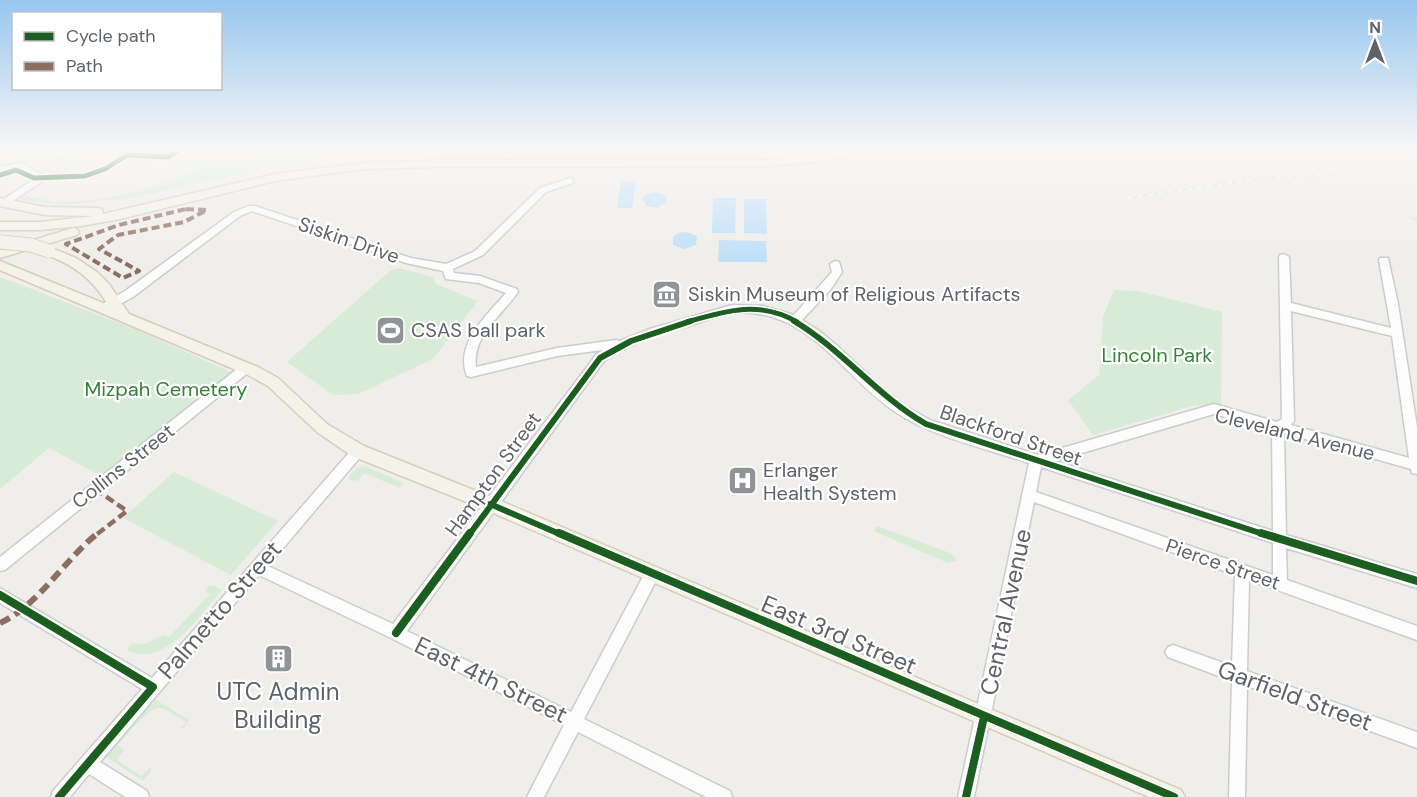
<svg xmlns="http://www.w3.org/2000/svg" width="1417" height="797" font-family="'DM Sans',sans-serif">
	<rect width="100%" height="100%" fill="#efeeea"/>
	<path fill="#d8ebd6" d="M35 150 69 158 76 150H80L83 155 70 164 48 158 39 159 43 155 38 153 33 156 27 155 22 158 23 161 5 167Z
		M302 150H318V156L136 197 63 205 22 200 21 197 29 196 55 202 95 200 136 192 198 171V168L179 163 186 160 245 161 274 152Z
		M399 268 433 277 436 284 478 301 433 359 358 394 333 395 287 362 391 270Z
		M0 277 135 329 233 373 103 477 49 448 0 489Z
		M1114 290 1138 291 1222 312 1221 404 1192 406 1093 435 1068 400 1099 375 1103 317Z
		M364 466 404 483 400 488 364 473 358 481 347 479 358 467Z
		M174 472 278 521 231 575 123 518Z
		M877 526 950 553 955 557 956 561 948 563 878 533 874 531Z
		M213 585 222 590C201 614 164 670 127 650L131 643 145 644 163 635 169 637 210 594 205 591 208 586Z
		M153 698 189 720 184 728H181L186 722C178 718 169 710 161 708 149 705 126 737 118 745L124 750 117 760 141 776 151 767V772L143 781 108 758 107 756Z"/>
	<path fill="#bfe0f9" d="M621 181H636L632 208H617Z
		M655 192 666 195 667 202 658 208 646 206 642 198 647 194Z
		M713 198H736L735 233H712Z
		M744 199H766L767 234 744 233Z
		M687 232 697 236 696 245 684 249 673 245V237L678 233Z
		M719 240 766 241 767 262H718Z"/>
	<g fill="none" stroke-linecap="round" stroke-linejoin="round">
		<defs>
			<path id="minor" d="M22 163 47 178 7 205H1V201L36 178 20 169 0 172V166Z
				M570 178 573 179V183L546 192 483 255 453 269 454 273 480 276 517 289 518 292C502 316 472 335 476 367L557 348 616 340 620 341 650 329 732 305 763 306 794 315 832 272 830 264 835 261 839 262 842 272 831 289 802 320 818 330 840 348 882 388 905 406 930 420 1038 455 1214 404 1277 422 1282 419 1279 257 1280 255 1284 254 1289 257 1291 303 1391 328 1379 260 1380 258H1388L1398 304 1417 427V474L1412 473 1411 469 1284 433 1286 535 1417 574V588L1286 548 1287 580 1417 626V640L1249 580 1247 671 1417 732V748L1247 686 1245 797H1229L1232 681 1168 657 1165 652 1168 647 1173 645 1232 666 1235 575 1034 502 974 797H958L1029 463C988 449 933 437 897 413 841 376 809 306 731 313 718 314 705 321 692 325 661 334 631 342 604 361L407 631 571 712 647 569 652 568 657 569 659 574 657 579 584 719 730 791 732 797H706L578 732 544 797H527L564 725 391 638 259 575 100 762 147 791 149 797H125L89 774 70 797H51L53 791 142 689 0 603V588L152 678 354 447 358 446 362 447 364 451 362 455 268 566 393 624 596 355 603 350 557 356 471 377 467 376C454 344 487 315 506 293L479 283 446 279 443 271 406 263 252 211 240 216 133 297 105 312 101 311 100 308 101 305 125 291 234 212 249 206H255L411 258 446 264 475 251 540 188ZM1291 311 1392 336 1409 458 1291 425 1294 421ZM1214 414 1272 430 1273 531 1055 461ZM1041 467 1273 543V575L1036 492Z
				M246 364 250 365 252 368 250 371 5 570 0 571V557L242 365Z"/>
			<path id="major" d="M845 150H867L861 153 816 162 768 166 439 167 365 169 275 181 120 219 81 226 41 230H0V222H41L94 216 45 215 0 206V198L45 207 98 208 102 209 103 214 275 174 365 163 439 160H768L816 156Z
				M73 228 77 229 79 232 77 235 0 258V250Z
				M49 247 76 258 97 272 109 284 129 314 258 367 278 378 327 424 364 446 496 499 1181 790 1185 797H1149L484 509 352 456 317 432 268 386 248 375 0 270V261L108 305C93 279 73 264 44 254L43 251 44 248Z"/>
		</defs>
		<use href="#minor" stroke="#cbcccc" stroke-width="3"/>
		<use href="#major" stroke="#d7ceb8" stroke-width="3"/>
		<use href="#minor" fill="#fdfcfc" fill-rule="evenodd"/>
		<use href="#major" fill="#f4f2e9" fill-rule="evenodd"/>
		<defs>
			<path id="rail" d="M1128 198 1257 179 1417 169
				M1408 222 1417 218"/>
		</defs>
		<use href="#rail" stroke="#e4e4e4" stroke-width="3"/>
		<use href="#rail" stroke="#fff" stroke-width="1.5" stroke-dasharray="5" stroke-linecap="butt"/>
		<defs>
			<path id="major-bridge" d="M0 242 31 245 49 251"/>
		</defs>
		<use href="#major-bridge" stroke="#d7ceb8" stroke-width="15" stroke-linecap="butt"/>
		<use href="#major-bridge" stroke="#f4f2e9" stroke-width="13"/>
		<path stroke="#8d6e63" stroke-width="4" stroke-dasharray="8 4" stroke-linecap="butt" d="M186 209 207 210 184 222 118 235 99 249 139 271 123 278 66 244 119 225Z"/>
		<path stroke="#8d6e63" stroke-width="4.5" stroke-dasharray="9 4.5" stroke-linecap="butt" d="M95 489 127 511 96 535"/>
		<path stroke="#8d6e63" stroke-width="6" stroke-dasharray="11 6" stroke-linecap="butt" d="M0 623C38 606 65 559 98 533"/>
		<defs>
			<path id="cycleway-far2" d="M0 175 16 170 34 178 85 176 105 169 127 155 168 157 179 150
				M687 322C725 311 759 300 797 322"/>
			<path id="cycleway-far1" d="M794 321C843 350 877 396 926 424L1266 535
				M490 504 562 535
				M469 535 600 358 631 341 691 321"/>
			<path id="cycleway" d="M559 533 1174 797
				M1261 533 1417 581
				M0 595 153 687 59 797
				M396 633 470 533
				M966 797 984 717"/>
		</defs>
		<use href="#cycleway-far2" stroke="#fff" stroke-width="8"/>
		<use href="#cycleway-far1" stroke="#fff" stroke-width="10"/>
		<use href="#cycleway" stroke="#fff" stroke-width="11"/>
		<use href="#cycleway-far2" stroke="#1b5e20" stroke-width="5"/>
		<use href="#cycleway-far1" stroke="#1b5e20" stroke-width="6"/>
		<use href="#cycleway" stroke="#1b5e20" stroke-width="8"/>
	</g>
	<linearGradient id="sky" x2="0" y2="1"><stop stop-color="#97c6ef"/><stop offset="0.57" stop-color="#f8f7f6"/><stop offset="1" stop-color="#f8f7f6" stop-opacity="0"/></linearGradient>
	<rect width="1417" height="261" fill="url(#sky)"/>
	<defs>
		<symbol id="museum-square" viewBox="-11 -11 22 22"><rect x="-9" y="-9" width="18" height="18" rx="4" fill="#919496" stroke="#fff"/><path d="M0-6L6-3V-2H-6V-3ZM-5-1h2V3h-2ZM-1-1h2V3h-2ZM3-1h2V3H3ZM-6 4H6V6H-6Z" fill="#fff"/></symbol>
		<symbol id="stadium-square" viewBox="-11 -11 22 22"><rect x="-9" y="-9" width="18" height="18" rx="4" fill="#919496" stroke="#fff"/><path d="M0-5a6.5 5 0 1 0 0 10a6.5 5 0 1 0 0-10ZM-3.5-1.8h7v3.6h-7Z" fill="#fff"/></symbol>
		<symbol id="hospital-square" viewBox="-11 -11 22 22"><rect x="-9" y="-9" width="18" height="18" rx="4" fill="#919496" stroke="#fff"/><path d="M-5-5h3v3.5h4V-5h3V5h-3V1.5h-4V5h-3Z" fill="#fff"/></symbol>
		<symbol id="building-square" viewBox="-11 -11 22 22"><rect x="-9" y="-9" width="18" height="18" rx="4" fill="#919496" stroke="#fff"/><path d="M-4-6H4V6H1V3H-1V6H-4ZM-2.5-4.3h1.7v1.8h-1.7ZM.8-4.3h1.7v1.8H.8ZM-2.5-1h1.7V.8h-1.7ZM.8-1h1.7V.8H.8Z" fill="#fff"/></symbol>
	</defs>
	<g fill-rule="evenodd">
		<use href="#museum-square" x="650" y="278" width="33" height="33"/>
		<use href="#stadium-square" x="374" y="314" width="33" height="33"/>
		<use href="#hospital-square" x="726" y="464" width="33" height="33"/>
		<use href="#building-square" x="262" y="642" width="33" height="33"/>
	</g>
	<g text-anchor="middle" stroke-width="4.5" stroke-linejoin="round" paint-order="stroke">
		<g font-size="20" fill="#5f6368" stroke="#fff">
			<text transform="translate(349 240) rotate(19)" y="7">Siskin Drive</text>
			<text transform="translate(1295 434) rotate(14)" y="7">Cleveland Avenue</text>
			<text transform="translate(1011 435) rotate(19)" y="7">Blackford Street</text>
			<text transform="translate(123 466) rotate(-38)" y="7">Collins Street</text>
			<text transform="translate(493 474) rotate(-54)" y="7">Hampton Street</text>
			<text transform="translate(1223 564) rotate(19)" y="7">Pierce Street</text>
		</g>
		<g font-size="20" fill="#5f6368" stroke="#fff" text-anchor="start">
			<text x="688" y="301">Siskin Museum of Religious Artifacts</text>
			<text x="411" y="337">CSAS ball park</text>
			<text x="763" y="477">Erlanger<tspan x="763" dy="23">Health System</tspan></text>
		</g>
		<g font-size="20" fill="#348238" stroke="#fff">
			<text x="1157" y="362">Lincoln Park</text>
			<text x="166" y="396">Mizpah Cemetery</text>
		</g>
		<g font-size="24" fill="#5f6368" stroke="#fff">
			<text transform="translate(220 610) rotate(-49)" y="8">Palmetto Street</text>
			<text transform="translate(1006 612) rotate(-78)" y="8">Central Avenue</text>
			<text transform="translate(839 635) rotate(23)" y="8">East 3rd Street</text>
			<text transform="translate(491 680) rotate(26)" y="8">East 4th Street</text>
			<text transform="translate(1295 696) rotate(20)" y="8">Garfield Street</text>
		</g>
		<g font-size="24" fill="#5f6368" stroke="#fff">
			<text x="278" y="700">UTC Admin<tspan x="278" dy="28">Building</tspan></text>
		</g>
	</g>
	<rect x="12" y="12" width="210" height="78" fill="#ffffff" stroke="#bfc1c3" stroke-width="1.5"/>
	<rect x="24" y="32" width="30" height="9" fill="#1b5e20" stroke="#bfc1c3" stroke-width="1.5"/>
	<text x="66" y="42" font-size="18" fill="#5f6368">Cycle path</text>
	<rect x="24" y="62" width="30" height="9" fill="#8d6e63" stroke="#bfc1c3" stroke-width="1.5"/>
	<text x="66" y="72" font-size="18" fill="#5f6368">Path</text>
	<g transform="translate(1375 42)" stroke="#ffffff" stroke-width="4.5" paint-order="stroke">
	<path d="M0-4.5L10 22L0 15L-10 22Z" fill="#5f6368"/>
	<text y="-9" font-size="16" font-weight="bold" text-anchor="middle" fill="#5f6368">N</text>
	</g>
</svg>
